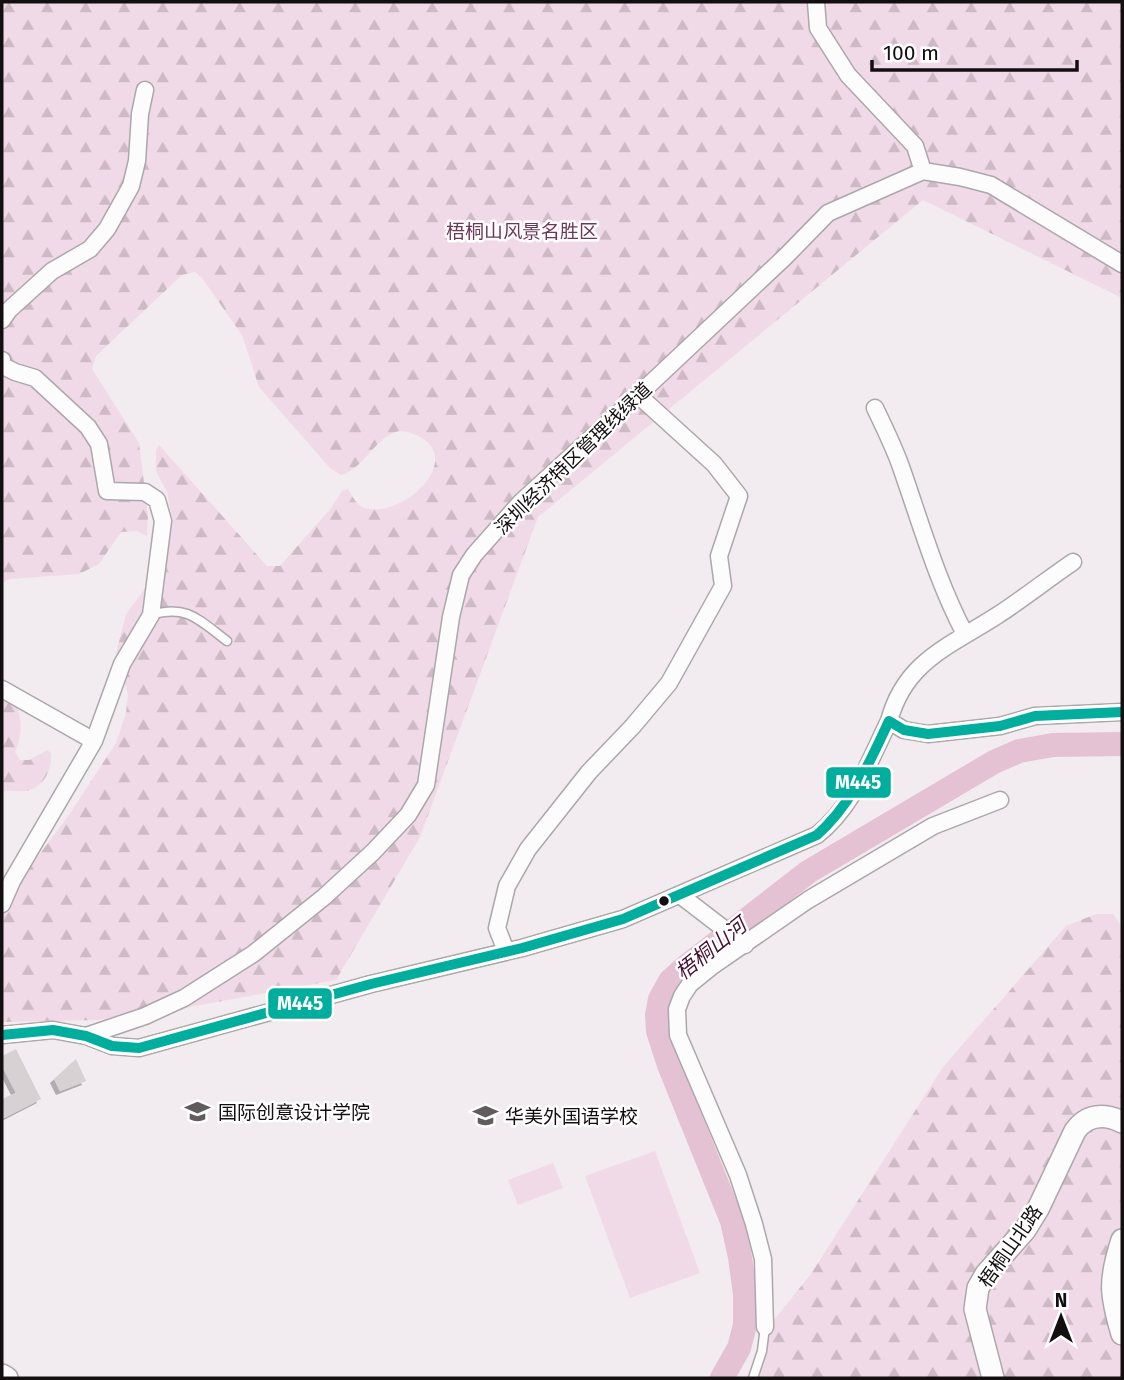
<svg xmlns="http://www.w3.org/2000/svg" width="1124" height="1380" font-family="'Fira Sans','Noto Sans SC',sans-serif">
	<defs>
		<pattern id="forest-firs" width="22" height="20" patternUnits="userSpaceOnUse" patternTransform="scale(1.75)"><rect width="22" height="20" fill="#f1dae7"/><path d="M5 1l3.5 6h-7zM16 11l3.5 6h-7z" fill="#cebac5"/></pattern>
		<filter id="shadow"><feDropShadow dx="-4" dy="4" stdDeviation="0" flood-color="#0004"/></filter>
	</defs>
	<rect width="100%" height="100%" fill="#f2ebef"/>
	<path fill="url(#forest-firs)" d="M2 2H1122V298L923 200 538 517 420 837 336 980 195 1006 98 1020 2 1022V912L15 897 24 875 69 815 116 743 126 713 128 694 116 653 126 614 162 566 173 523 167 492 156 471V450L159 445 267 566H280L332 507 342 491 348 489C352 496 357 506 365 508 402 519 464 461 420 437 412 433 404 429 395 432 373 441 363 469 341 475L330 468 259 387 242 335 202 278 195 272 182 275 96 356 92 369 139 443 148 515 147 536 136 531 121 532 99 564 79 574 10 579 2 583Z
		M2 698 16 705C23 721 22 736 15 752L20 760H29L47 750 51 753C52 768 46 784 30 790 22 793 10 790 2 791Z
		M1096 914H1113L1122 927V1378H756L766 1351 770 1325 811 1274 943 1067 1066 926Z"/>
	<path fill="#f1dae7" d="M655 1151 700 1273 630 1298 585 1176Z
		M553 1163 563 1188 518 1205 508 1180Z"/>
	<g fill="none" stroke-linecap="round" stroke-linejoin="round">
		<path stroke="#e5c1d4" stroke-width="24" d="M722 1378 739 1348 745 1325V1294L740 1257 732 1221 669 1065 658 1031 657 1015 660 999 670 981 683 969 808 872 994 762 1019 751 1053 745 1122 744"/>
	</g>
	<path fill="#d7d1d4" filter="url(#shadow)" d="M16 1049 41 1099 2 1119V1099L16 1093 2 1066V1056Z
		M76 1059 86 1081 60 1091 54 1079Z"/>
	<g fill="none" stroke-linecap="round" stroke-linejoin="round">
		<defs>
			<path id="lane" d="M151 615C187 604 199 620 227 641
				M753 1378 762 1351 765 1327"/>
			<path id="street" d="M816 2 818 28 848 75 915 146 923 171
				M2 320 9 310 52 271 90 249 107 229 131 186 137 161 140 114 145 90
				M2 360 3 366 15 372 35 378 88 427 99 444 107 491 145 492 157 500 163 521 151 615 122 664 94 741 12 881 2 904
				M875 408C884 427 894 447 901 467 921 524 937 581 965 634
				M2 689 94 741
				M889 721C905 661 950 646 998 615 1024 598 1048 579 1073 562
				M680 895 745 945
				M506 951 497 928 507 886 528 849 589 772 633 726 669 683 723 586 719 556 739 496 714 464 638 395
				M2 1035 53 1030 86 1036 112 1046 139 1048 371 984 522 948 623 919 817 835C853 807 869 762 889 721L904 730 928 734 1000 726 1035 716 1122 712
				M86 1036 145 1016 184 998 253 954 324 897 373 852 408 815 426 785 451 617 461 575 474 555 521 502 633 400 785 257 828 213 923 171 960 177 991 185 1122 264
				M765 1327 763 1259 754 1224 738 1175 678 1035 677 1009 682 996 690 984 711 967 808 900 933 826 1000 800"/>
			<path id="secondary" d="M1122 1240C1109 1280 1110 1294 1122 1334
				M2 1375 7 1378
				M993 1378 975 1309 978 1288 986 1274 1025 1230 1038 1209 1075 1131C1087 1114 1104 1113 1122 1122"/>
		</defs>
		<use href="#lane" stroke="#aca7aa" stroke-width="11"/>
		<use href="#street" stroke="#aca7aa" stroke-width="19"/>
		<use href="#secondary" stroke="#aca7aa" stroke-width="24"/>
		<use href="#lane" stroke="#fdfcfd" stroke-width="8"/>
		<use href="#street" stroke="#fdfcfd" stroke-width="16"/>
		<use href="#secondary" stroke="#fdfcfd" stroke-width="21"/>
		<defs>
			<path id="bus-1" d="M2 1035 53 1030 86 1036 112 1046 139 1048 371 984 522 948 623 919 817 835C852 804 869 763 889 721L904 730 928 734 1000 726 1035 716 1122 712"/>
		</defs>
		<use href="#bus-1" stroke="#fff" stroke-width="16"/>
		<use href="#bus-1" stroke="#01ad9c" stroke-width="10"/>
	</g>
	<defs>
		<symbol id="university-bare" viewBox="-9 -9 18 18"><path d="M0-5L7-2L0 1L-7-2ZM-4 1L0 2.5L4 1V4Q0 6-4 4Z" fill="#615b5e" stroke="#fff" stroke-width="2.5" paint-order="stroke"/></symbol>
		<symbol id="school-bare" viewBox="-9 -9 18 18"><path d="M0-5L7-2L0 1L-7-2ZM-4 1L0 2.5L4 1V4Q0 6-4 4Z" fill="#615b5e" stroke="#fff" stroke-width="2.5" paint-order="stroke"/></symbol>
	</defs>
	<g fill-rule="evenodd">
		<use href="#university-bare" x="180" y="1094" width="35" height="35"/>
		<use href="#school-bare" x="468" y="1098" width="35" height="35"/>
	</g>
	<circle fill="#130e10" stroke="#fff" stroke-width="2.5" cx="664" cy="901" r="6"/>
	<g text-anchor="middle" stroke-width="5" stroke-linejoin="round" paint-order="stroke">
		<g font-size="19" fill="#703658" stroke="#fff">
			<text x="522" y="238">梧桐山风景名胜区</text>
		</g>
		<g font-size="19" fill="#130e10" stroke="#fff">
			<text transform="translate(573 458) rotate(-44)" y="7">深圳经济特区管理线绿道</text>
			<text transform="translate(1010 1246) rotate(-55)" y="7">梧桐山北路</text>
		</g>
		<g font-size="19" fill="#130e10" stroke="#fff" text-anchor="start">
			<text x="218" y="1119">国际创意设计学院</text>
			<text x="505" y="1123">华美外国语学校</text>
		</g>
		<g font-size="21" font-style="italic" fill="#491235" stroke="#fff">
			<text transform="translate(711 949) rotate(-39)" y="7">梧桐山河</text>
		</g>
	</g>
	<g stroke="#fff" stroke-width="2.5">
		<rect x="825" y="766" width="67" height="33" rx="7" fill="#01ad9c"/>
		<rect x="267" y="987" width="66" height="33" rx="7" fill="#01ad9c"/>
	</g>
	<g font-size="19" text-anchor="middle" font-weight="bold" fill="#fff">
		<text x="858" y="789">M445</text>
		<text x="300" y="1010">M445</text>
	</g>
	<rect width="1124" height="1380" fill="none" stroke="#130e10" stroke-width="7"/>
	<g transform="translate(1061 1317)" stroke="#ffffff" stroke-width="5" paint-order="stroke">
	<path d="M0-5L12 26L0 18L-12 26Z" fill="#130e10"/>
	<text y="-10" font-size="19" font-weight="bold" text-anchor="middle" fill="#130e10">N</text>
	</g>
	<path d="M872 60v10h205v-10" fill="none" stroke="#130e10" stroke-width="3.5"/>
	<text x="883" y="60" font-size="21" fill="#130e10" stroke="#ffffff" stroke-width="5" paint-order="stroke">100 m</text>
</svg>
